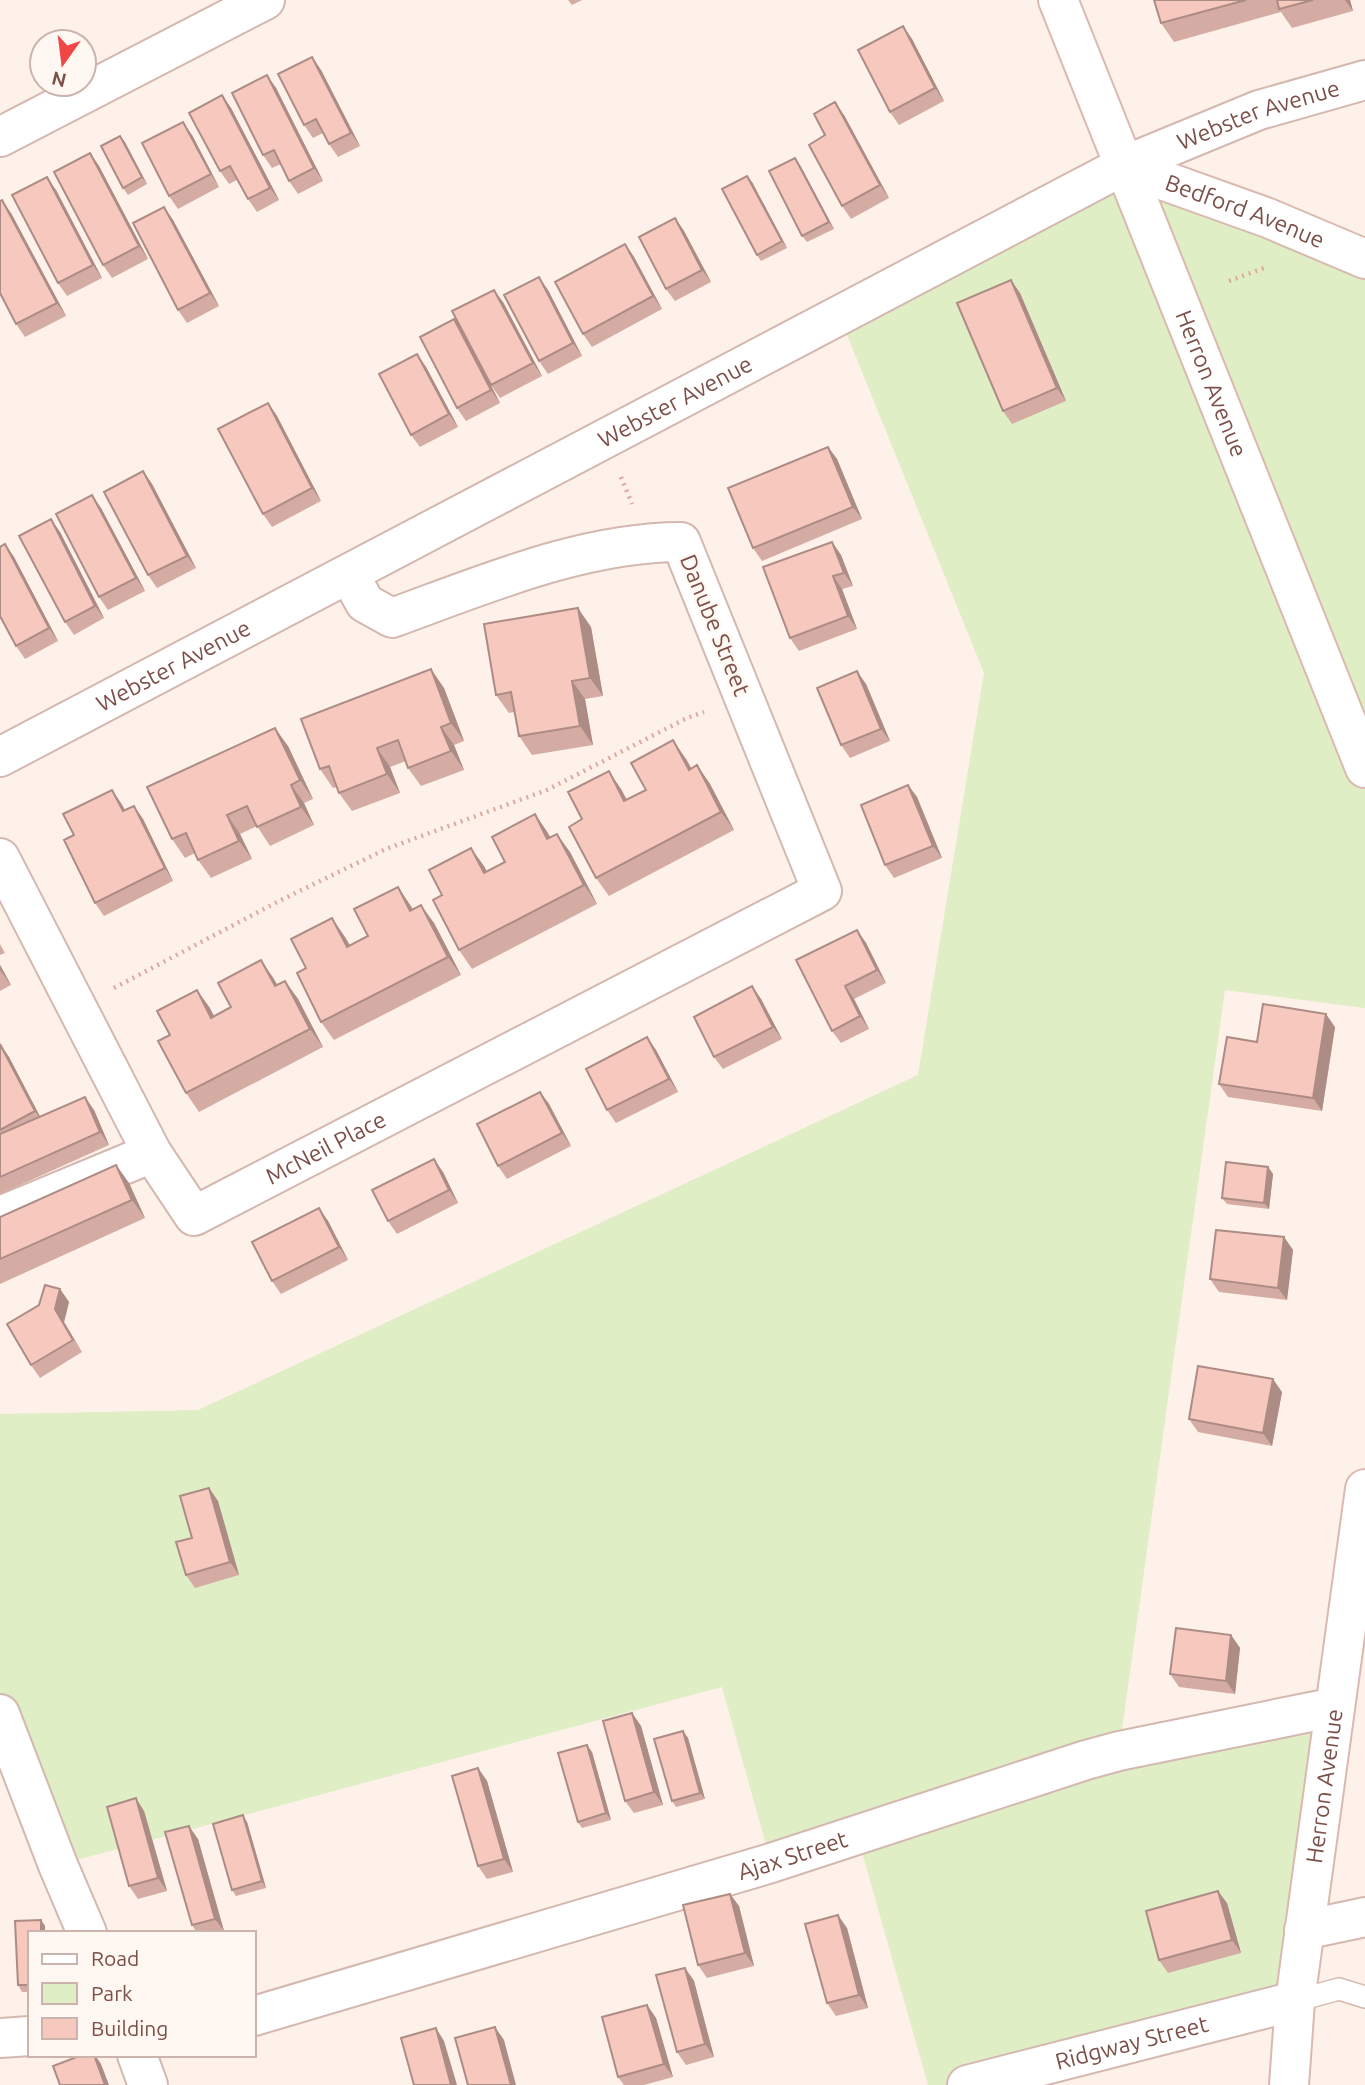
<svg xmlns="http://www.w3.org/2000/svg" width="1365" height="2085" font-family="Ubuntu,sans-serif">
	<rect width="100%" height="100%" fill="#fef1e9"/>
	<path fill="#dfeec5" d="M1123 166 1365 259V1008L1225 990 1119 1751 1335 1707 1295 2001 967 2085H928L857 1835 771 1863 722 1687 58 1865 0 1714V1414L198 1410 918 1075 984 673 839 315Z"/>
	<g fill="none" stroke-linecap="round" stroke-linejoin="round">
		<defs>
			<path id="lane" d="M1295 2001 1339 1989 1365 1997"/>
			<g id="street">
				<path d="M0 137 265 0"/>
				<path id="s1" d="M0 757 1123 166 1259 110 1365 80"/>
				<path id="s2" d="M0 858 152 1153 194 1216 822 891 681 542C583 542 483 585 392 618L365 603 349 574"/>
				<path d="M0 1216 152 1153"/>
				<path d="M0 1714 58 1865 87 1933"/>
				<path d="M1304 1930 1365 1917"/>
				<path id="s3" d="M254 2016 771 1863 1086 1760 1119 1751 1335 1707"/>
				<path d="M0 2038 30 2036"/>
				<path d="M137 2055 148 2085"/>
				<path id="s4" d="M967 2085 1295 2001"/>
			</g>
			<g id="secondary">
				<path id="s5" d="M1058 0 1365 768"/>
				<path id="s6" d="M1123 166 1268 218 1365 259"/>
				<path id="s7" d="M1289 2085 1295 2001 1365 1489"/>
			</g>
		</defs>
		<use href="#lane" stroke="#d4b8b0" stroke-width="24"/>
		<use href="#street" stroke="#d4b8b0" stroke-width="42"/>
		<use href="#secondary" stroke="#dab9af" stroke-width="42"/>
		<path stroke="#dcaaa0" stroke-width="4.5" stroke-dasharray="2 5" stroke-linecap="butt" d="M1229 281 1264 268
			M621 477 632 504
			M114 988 279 901 386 849 547 790 687 718 704 712"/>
		<use href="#lane" stroke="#fff" stroke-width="21"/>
		<use href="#street" stroke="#fff" stroke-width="38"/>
		<use href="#secondary" stroke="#fff" stroke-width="38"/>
	</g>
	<path fill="#d4aca3" d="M568 0H582L572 5Z
		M1154 0H1350L1353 11 1292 28 1281 12 1174 42 1161 23Z
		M903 26 912 39 944 101 899 125 890 112Z
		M312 57 321 70 360 146 338 157 329 144 323 133 313 138 304 125Z
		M267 75 276 88 323 181 298 194 289 181 281 164 272 168 263 155Z
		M222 95 231 108 279 200 257 212 248 199 237 180 229 184 220 171Z
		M844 115 889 198 851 219 842 206 825 135Z
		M192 135 219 187 178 209 169 196Z
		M120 136 147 184 128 195 123 188Z
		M90 153 99 166 148 259 112 278 103 265Z
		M800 165 834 229 807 242 802 236Z
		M752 182 787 248 761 261 757 255Z
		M56 190 102 278 67 296 58 283Z
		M164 207 173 220 219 306 187 323 178 310Z
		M11 213 66 316 25 337 16 324Z
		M675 218 684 231 711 282 675 301 666 289Z
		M625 244 634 257 662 309 592 347 583 334Z
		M548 290 582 356 548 374 539 361Z
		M1020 293 1066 401 1012 424 1003 411Z
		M503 302 542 376 500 398 491 385 478 359 500 403 466 421 457 408 454 319 463 332Z
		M417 354 426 367 458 427 420 447 411 435Z
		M268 403 277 416 321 501 272 527 263 514Z
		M828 447 837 459 862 519 762 561 753 548Z
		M143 471 152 484 196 568 157 588 148 575Z
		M101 508 145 591 108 610 99 597Z
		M60 532 104 618 74 635 65 622Z
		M832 542 841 555 853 586 842 589 857 629 799 651 790 638Z
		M5 544 14 557 58 641 25 659 16 646Z
		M591 627 603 696 585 699 593 745 532 755 519 736 514 712 509 713 496 695Z
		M866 684 890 741 850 758 841 745Z
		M444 688 464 741 454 745 464 770 421 786 408 768 406 761 390 767 400 793 352 811 339 793 337 787 333 788 320 769Z
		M288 746 313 799 304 803 314 825 270 846 257 826 240 834 252 859 211 878 198 860 195 853 185 858 172 839Z
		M686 759 692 769 697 765 710 784 734 830 609 896 596 878 582 819 621 789 627 800 646 790Z
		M908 785 917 797 942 858 894 878 885 865Z
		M121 803 125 810 134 806 143 819 173 881 104 916 95 903 74 835Z
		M535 814 550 837 570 852 597 904 472 969 459 950 442 895 484 866 487 872 505 862Z
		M398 887 413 909 434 923 461 975 334 1040 321 1022 306 968 345 937 350 945 368 936Z
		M857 930 866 943 886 983 854 999 869 1029 841 1043 832 1031Z
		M0 944 5 953 0 955Z
		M261 960 277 985 285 981 298 999 323 1047 199 1112 186 1093 170 1035 197 990 214 1016 231 1007Z
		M0 965 11 985 0 991Z
		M752 986 761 999 782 1039 723 1069 714 1057Z
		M1335 1027 1322 1111 1228 1097 1219 1084 1257 1042Z
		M647 1037 656 1050 678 1092 616 1123 607 1110Z
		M0 1044 9 1057 40 1117 94 1110 109 1145 0 1194Z
		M540 1092 549 1104 571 1146 507 1179 498 1166Z
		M116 1165 129 1183 145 1218 0 1284V1217Z
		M1268 1167 1273 1174 1269 1209 1227 1204 1222 1198Z
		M443 1172 458 1203 397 1234 388 1221Z
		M319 1208 328 1221 348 1260 281 1294 272 1281Z
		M1284 1237 1293 1250 1287 1300 1219 1292 1210 1279Z
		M60 1289 69 1302 64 1322 82 1352 40 1378 31 1365 39 1305Z
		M1282 1392 1272 1446 1198 1432 1189 1419Z
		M209 1488 218 1501 239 1575 195 1588 186 1575 192 1538Z
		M1231 1635 1240 1648 1235 1694 1179 1687 1170 1674Z
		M632 1713 641 1726 663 1805 634 1813 625 1801Z
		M683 1731 688 1738 705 1799 676 1807 672 1801Z
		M592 1752 611 1820 582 1828 578 1822Z
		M478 1768 487 1781 513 1872 487 1879 478 1866Z
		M144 1811 167 1891 138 1899 129 1886Z
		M247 1822 266 1888 236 1896 232 1890Z
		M198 1839 224 1931 219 1933H197L192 1925Z
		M730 1894 739 1906 754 1966 707 1978 698 1965Z
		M1227 1903 1241 1953 1168 1973 1159 1960Z
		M41 1920 45 1926V1933H30V1992H22L18 1985 15 1921Z
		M847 1928 868 2008 836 2016 827 2003Z
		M685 1968 694 1981 714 2057 686 2065 677 2052Z
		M647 2005 656 2018 673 2077 644 2085H624L618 2077Z"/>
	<path fill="#ac8c85" d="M1345 0H1350L1353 11Z
		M903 26 912 39 944 101 935 88Z
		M312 57 321 70 360 146 351 133Z
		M267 75 276 88 323 181 314 168Z
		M222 95 231 108 279 200 270 188Z
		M835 102 844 115 889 198 880 185Z
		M183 122 192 135 219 187 211 174Z
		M120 136 125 142 147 184 142 177Z
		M90 153 99 166 148 259 139 246Z
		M795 158 800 165 834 229 829 222Z
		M747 176 752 182 787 248 782 241Z
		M47 177 56 190 102 278 93 265Z
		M2 200 11 213 66 316 57 303Z
		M164 207 173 220 219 306 210 293Z
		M675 218 684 231 711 282 702 270Z
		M625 244 634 257 662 309 653 296Z
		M539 277 548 290 582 356 573 343Z
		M1011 280 1020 293 1066 401 1057 388Z
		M494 290 503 302 542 376 533 363Z
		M454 319 463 332 500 403 491 390Z
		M417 354 426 367 458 427 449 414Z
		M268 403 277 416 321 501 312 488Z
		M828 447 837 459 862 519 853 507Z
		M143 471 152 484 196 568 187 556Z
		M92 495 101 508 145 591 136 578Z
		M51 519 60 532 104 618 95 606Z
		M832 542 841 555 853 586 844 573Z
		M5 544 14 557 58 641 49 628Z
		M833 576 842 589 857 629 848 616Z
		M578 608 591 627 603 696 590 678Z
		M431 669 444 688 464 741 451 723Z
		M857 671 866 684 890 741 881 729Z
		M572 681 585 699 593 745 580 726Z
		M441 727 454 745 464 770 451 751Z
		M275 728 288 746 313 799 300 780Z
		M673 740 686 759 702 789 689 770Z
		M377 748 390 767 400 793 387 774Z
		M697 765 710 784 734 830 721 812Z
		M609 771 621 789 637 820 624 801Z
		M291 785 304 803 314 825 301 807Z
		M908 785 917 797 942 858 933 846Z
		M112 790 121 803 132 824 123 811Z
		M134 806 143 819 173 881 165 868Z
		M535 814 548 833 560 857 547 839Z
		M227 815 240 834 252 859 239 841Z
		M557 834 570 852 597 904 584 885Z
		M471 848 484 866 497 892 484 873Z
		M398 887 410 905 423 929 410 911Z
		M421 905 434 923 461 975 448 957Z
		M332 918 345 937 360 965 347 947Z
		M857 930 866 943 886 983 877 970Z
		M261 960 274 979 288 1005 275 986Z
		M0 965 11 985 0 970Z
		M285 981 298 999 323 1047 310 1029Z
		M752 986 761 999 782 1039 773 1027Z
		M845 986 854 999 869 1029 860 1016Z
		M197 990 210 1008 224 1036 211 1018Z
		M1326 1014 1335 1027 1322 1111 1313 1098Z
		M647 1037 656 1050 678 1092 669 1079Z
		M0 1044 9 1057 44 1124 35 1111Z
		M540 1092 549 1104 571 1146 562 1133Z
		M85 1097 94 1110 109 1145 100 1132Z
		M434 1159 443 1172 458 1203 449 1190Z
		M116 1165 129 1183 145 1218 132 1200Z
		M1268 1167 1273 1174 1269 1209 1264 1203Z
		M319 1208 328 1221 348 1260 339 1247Z
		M1284 1237 1293 1250 1287 1300 1278 1288Z
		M60 1289 69 1302 64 1322 82 1352 55 1309Z
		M1273 1379 1282 1392 1272 1446 1263 1433Z
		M209 1488 218 1501 239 1575 230 1562Z
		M1231 1635 1240 1648 1235 1694 1226 1681Z
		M632 1713 641 1726 663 1805 654 1792Z
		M683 1731 688 1738 705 1799 700 1793Z
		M587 1745 592 1752 611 1820 606 1813Z
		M478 1768 487 1781 513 1872 504 1859Z
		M136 1798 144 1811 167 1891 158 1878Z
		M243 1815 247 1822 266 1888 262 1881Z
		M189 1826 198 1839 224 1931 215 1919Z
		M1218 1891 1227 1903 1241 1953 1232 1940Z
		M730 1894 739 1906 754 1966 745 1953Z
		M838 1915 847 1928 868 2008 859 1995Z
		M41 1920 45 1926V1933H41Z
		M685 1968 694 1981 714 2057 705 2044Z
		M647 2005 656 2018 673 2077 664 2064Z
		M495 2027 504 2040 516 2085H511Z
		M436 2028 444 2041 457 2085H451Z
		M94 2055H95L101 2064 109 2085H105Z"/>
	<path fill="#f6c8be" stroke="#ac8c85" stroke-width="2" d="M1154 0H1246L1161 23Z
		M1277 0H1313L1279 9Z
		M903 26 935 88 890 112 858 50Z
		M312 57 351 133 329 144 316 119 304 125 278 74Z
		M267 75 314 168 289 181 274 150 263 155 232 93Z
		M222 95 270 188 248 199 230 166 220 171 189 113Z
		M835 102 880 185 842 206 809 145 825 135 814 114Z
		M183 122 211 174 169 196 142 143Z
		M120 136 142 177 123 188 101 146Z
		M90 153 139 246 103 265 54 172Z
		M795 158 829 222 802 236 769 171Z
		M747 176 782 241 757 255 722 189Z
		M47 177 93 265 58 283 12 195Z
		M2 200 57 303 16 324 0 293V201Z
		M164 207 210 293 178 310 133 223Z
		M675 218 702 270 666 289 639 237Z
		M625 244 653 296 583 334 555 282Z
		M539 277 573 343 539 361 504 295Z
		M1011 280 1057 388 1003 411 957 303Z
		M494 290 533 363 491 385 452 311Z
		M454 319 491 390 457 408 420 337Z
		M417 354 449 414 411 435 379 374Z
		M268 403 312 488 263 514 218 429Z
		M828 447 853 507 753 548 728 488Z
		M143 471 187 556 148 575 104 492Z
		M92 495 136 578 99 597 56 514Z
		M51 519 95 606 65 622 19 536Z
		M832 542 844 573 833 576 848 616 790 638 763 567Z
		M5 544 49 628 16 646 0 616V547Z
		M578 608 590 678 572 681 580 726 519 736 511 692 496 695 484 624Z
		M431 669 451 723 441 727 451 751 408 768 398 740 377 748 387 774 339 793 329 766 320 769 301 719Z
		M857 671 881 729 841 745 817 688Z
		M275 728 300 780 291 785 301 807 257 827 247 806 227 815 239 841 198 860 186 833 172 839 147 787Z
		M673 740 689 770 697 765 721 812 596 878 569 827 582 819 568 792 609 771 624 801 646 790 631 763Z
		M908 785 933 846 885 865 861 805Z
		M112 790 123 811 134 806 165 868 95 903 64 840 74 835 63 814Z
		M535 814 547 839 557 834 584 885 459 950 433 900 442 895 429 870 471 848 484 873 505 862 492 837Z
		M398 887 410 911 421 905 448 957 321 1022 297 973 306 968 291 939 332 918 347 947 368 936 354 909Z
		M857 930 877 970 845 986 860 1016 832 1031 796 960Z
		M261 960 275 986 285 981 310 1029 186 1093 158 1041 170 1035 157 1011 197 990 211 1018 231 1007 218 983Z
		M752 986 773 1027 714 1057 694 1017Z
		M1263 1004 1326 1014 1313 1098 1219 1084 1227 1037 1257 1042Z
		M647 1037 669 1079 607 1110 586 1069Z
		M0 1044 35 1111 0 1130Z
		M540 1092 562 1133 498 1166 477 1124Z
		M85 1097 100 1132 0 1177V1134Z
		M434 1159 449 1190 388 1221 372 1190Z
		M1226 1162 1268 1167 1264 1203 1222 1198Z
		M116 1165 132 1200 0 1259V1217Z
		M319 1208 339 1247 272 1281 252 1242Z
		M1216 1230 1284 1237 1278 1288 1210 1279Z
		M45 1285 60 1289 55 1309 73 1340 31 1365 7 1324 39 1305Z
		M1198 1366 1273 1379 1263 1433 1189 1419Z
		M209 1488 230 1562 186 1575 176 1542 192 1538 180 1496Z
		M1176 1628 1231 1635 1226 1681 1170 1674Z
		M632 1713 654 1792 625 1801 603 1721Z
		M683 1731 700 1793 672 1801 654 1739Z
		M587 1745 606 1813 578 1822 558 1753Z
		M478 1768 504 1859 478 1866 452 1776Z
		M136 1798 158 1878 129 1886 107 1807Z
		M243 1815 262 1881 232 1890 213 1824Z
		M189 1826 215 1919 192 1925 165 1832Z
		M1218 1891 1232 1940 1159 1960 1146 1911Z
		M730 1894 745 1953 698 1965 683 1905Z
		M838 1915 859 1995 827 2003 805 1924Z
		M41 1920V1933H30V1985H18L15 1921Z
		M685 1968 705 2044 677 2052 656 1975Z
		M647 2005 664 2064 618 2077 602 2017Z
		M495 2027 511 2085H468L455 2038Z
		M436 2028 451 2085H414L401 2038Z
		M82 2055H94L105 2085H60L53 2066Z"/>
	<g text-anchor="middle" stroke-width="5" stroke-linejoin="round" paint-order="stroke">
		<g font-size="23" fill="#7c5049" stroke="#fff7f1">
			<text dy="8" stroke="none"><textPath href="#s1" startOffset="1414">Webster Avenue</textPath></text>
			<text dy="8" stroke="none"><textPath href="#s6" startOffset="130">Bedford Avenue</textPath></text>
			<text dy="8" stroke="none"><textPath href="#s5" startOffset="413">Herron Avenue</textPath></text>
			<text dy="8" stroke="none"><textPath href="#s1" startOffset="763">Webster Avenue</textPath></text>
			<text transform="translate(715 625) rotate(68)" y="8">Danube Street</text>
			<text dy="8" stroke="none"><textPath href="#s1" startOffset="196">Webster Avenue</textPath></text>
			<text dy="8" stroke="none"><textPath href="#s2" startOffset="556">McNeil Place</textPath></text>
			<text dy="8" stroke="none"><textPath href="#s7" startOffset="301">Herron Avenue</textPath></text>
			<text dy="8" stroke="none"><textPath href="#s3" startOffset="562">Ajax Street</textPath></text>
			<text dy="8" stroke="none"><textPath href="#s4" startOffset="170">Ridgway Street</textPath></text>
		</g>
	</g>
	<rect x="28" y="1931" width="228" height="126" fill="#fff7f1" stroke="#cbb4ae" stroke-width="2"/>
	<rect x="42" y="1954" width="35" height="10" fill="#ffffff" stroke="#cbb4ae" stroke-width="2"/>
	<text x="91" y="1966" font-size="21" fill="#7c5049">Road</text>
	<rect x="42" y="1983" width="35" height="21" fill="#dfeec5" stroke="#cbb4ae" stroke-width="2"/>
	<text x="91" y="2001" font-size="21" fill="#7c5049">Park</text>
	<rect x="42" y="2018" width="35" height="21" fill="#f6c8be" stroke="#cbb4ae" stroke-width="2"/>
	<text x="91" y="2036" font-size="21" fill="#7c5049">Building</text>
	<g transform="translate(63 63) rotate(194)"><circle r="33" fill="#fff7f1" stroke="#cbb4ae" stroke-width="2"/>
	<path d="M0-5L12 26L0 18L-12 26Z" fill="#f04746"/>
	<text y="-10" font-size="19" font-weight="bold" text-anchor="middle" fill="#7c5049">N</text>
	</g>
</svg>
